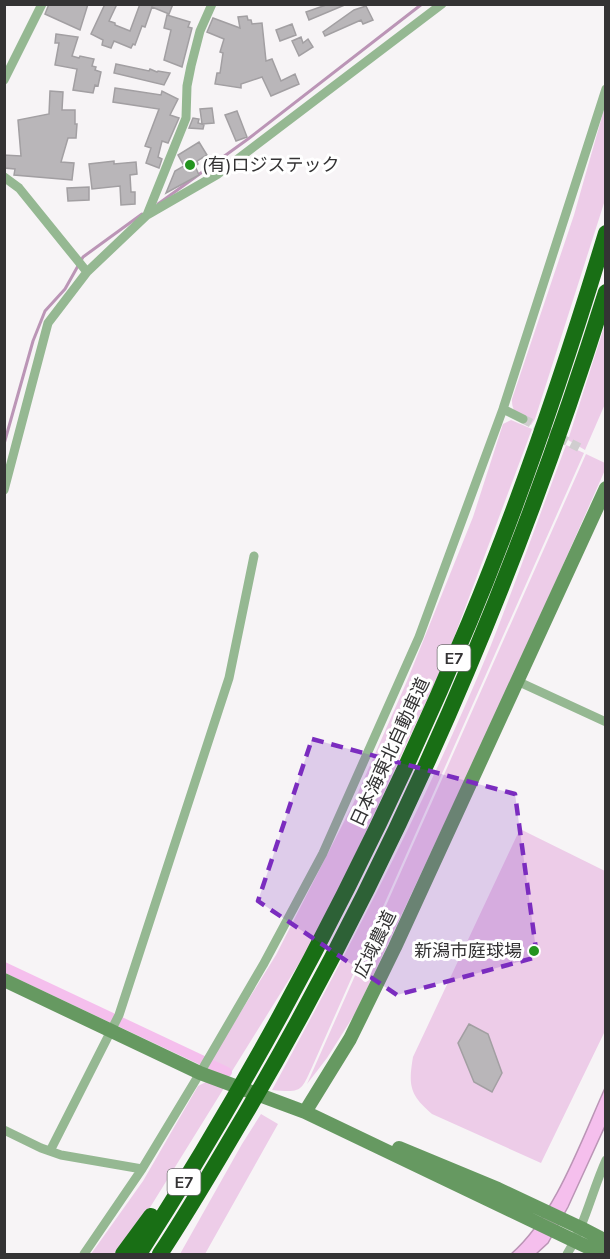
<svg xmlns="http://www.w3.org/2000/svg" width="610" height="1259" font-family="Mulish,'Noto Sans JP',sans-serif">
	<rect width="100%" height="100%" fill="#f7f4f6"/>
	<path fill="#edcce8" d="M605 106V200L535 419 531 425C520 419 511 412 512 399L574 215Z
		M605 324V404L585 450 568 440Z
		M511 420 532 429 446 659 342 883 308 949 229 1076 210 1068V1063L214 1055 276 955 353 804 407 681 473 517 503 424Z
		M566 445 584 453 313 1065C301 1091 303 1093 272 1090 351 945 428 798 491 645 517 579 541 511 566 445Z
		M586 454 605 463V470L520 662 356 1012 327 1058 307 1084Z
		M520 829 605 871V1031L541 1163 432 1114C410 1095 408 1086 413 1057Z
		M208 1081 224 1088 141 1222 116 1254H91L143 1181 198 1086Z
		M261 1114 278 1124 205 1254H180L242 1144Z"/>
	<path fill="#f5bfed" stroke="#bb95b6" stroke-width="1.5" d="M605 1088V1126L568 1207 548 1243 536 1254H511C555 1216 581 1141 605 1088Z"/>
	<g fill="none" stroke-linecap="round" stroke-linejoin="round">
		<path stroke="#bb95b6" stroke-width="3" d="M158 204 248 139 422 4
			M4 444 33 341 45 311 65 289 83 257 142 214"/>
		<path stroke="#f5bfed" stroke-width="10" d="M4 967 227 1072"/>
	</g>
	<path fill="#b9b6b9" stroke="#a29fa2" stroke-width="1.5" d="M49 4H88L80 30 45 14Z
		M105 4H117L109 21 115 23V25L130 31 140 4H173L169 14 152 7 145 27 142 26 135 45 133 44 131 48 114 41 111 48 102 45 103 40 91 34Z
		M347 4 309 20 306 12 326 5Z
		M366 6 373 20 363 24 361 20 325 36 323 32 354 10Z
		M167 15 190 22 188 27 192 28 182 67 164 60 171 30 164 28Z
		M247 16 248 20H251L252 24 262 23 266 61 272 59 281 81 295 74 299 84 271 96 262 77 241 84V88L215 84 217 73H220L223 53 220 52 224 39 207 32 213 18 240 28 238 17Z
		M292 24 296 35 280 41 276 30Z
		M56 34 78 37 72 56 79 58 80 56 94 59 92 66 96 67 95 70 101 72 98 86 95 85 93 93 73 90 77 69 55 65 59 43H55Z
		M301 37 303 43 308 39 313 47 299 56 292 41Z
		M116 64 149 71 150 69 157 72 158 71 170 73 164 85 114 73Z
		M115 88 161 95 162 91 178 99 170 115 179 118 168 143 162 141 158 157 162 159 159 168 146 163 151 148 145 146 159 109 113 102Z
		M50 91 63 92 62 110H75V124H77L76 138H68L61 162 74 163 72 180 14 175 15 169 4 168V155L21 156 18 120 49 114Z
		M212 108 214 123 202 124 204 125 203 129 189 128 193 118 199 119 198 123 202 124 200 109Z
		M237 111 247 137 236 141 225 115Z
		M199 142 207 155 197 161 198 164 195 166 199 175 166 193 175 171 184 166 178 155Z
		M114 161V164L136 162 137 174 130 175 131 192H135V204L121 205 120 186 92 189 89 164Z
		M89 187V200L68 201 67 188Z
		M469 1024 488 1034 502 1073 492 1092 474 1082 458 1043Z"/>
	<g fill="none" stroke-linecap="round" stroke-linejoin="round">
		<path stroke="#d0cdcf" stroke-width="9" stroke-dasharray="9 4.5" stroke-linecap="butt" d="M523 419 582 449"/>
		<path stroke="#95b892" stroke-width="9" d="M4 80 42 4
			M4 177 19 188 87 272
			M147 215 186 118 187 86 191 66 200 31 212 4
			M503 409 523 419
			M4 490 48 323 87 272 147 215 218 174 442 4
			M517 681 606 722
			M4 1130 41 1148 61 1155 142 1169
			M50 1151 119 1015 229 678 254 556
			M84 1254 142 1169 200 1073 263 965 323 853 419 637 503 409 606 89
			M567 1254C585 1225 592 1191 606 1160"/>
		<path stroke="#669961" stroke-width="14" d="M4 980 200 1073 305 1112 602 1254
			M305 1112 350 1039 395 947 606 488
			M399 1148 498 1189 581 1228 606 1241"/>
		<path stroke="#196f15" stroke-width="16" d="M123 1254 151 1216
			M139 1254C267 1054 377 843 469 623 522 496 566 365 606 233
			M160 1254C190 1209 218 1160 246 1113 398 854 516 578 606 292"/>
	</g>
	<path fill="#7b2cbf" fill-opacity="0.2" stroke="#7b2cbf" stroke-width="4.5" stroke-dasharray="12 8" stroke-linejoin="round" d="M312 739 515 794 537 957 397 995 258 901Z"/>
	<g fill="#24941f" stroke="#fff" stroke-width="2">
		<circle cx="190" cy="165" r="6"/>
		<circle cx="534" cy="951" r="6"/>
	</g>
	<g text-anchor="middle" stroke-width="6" stroke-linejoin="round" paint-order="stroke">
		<g fill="#fff" stroke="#717071" stroke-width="1.5">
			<rect x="437.5" y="645" width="33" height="26" rx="4.5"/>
			<rect x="167.5" y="1169" width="33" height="26" rx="4.5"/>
		</g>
		<g font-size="16" font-weight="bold" fill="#343334">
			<text x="454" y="664">E7</text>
			<text x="184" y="1188">E7</text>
		</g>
		<g font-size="18" fill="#343334" stroke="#fff" text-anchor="start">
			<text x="202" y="171">(有)ロジステック</text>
			<text x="522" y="957" text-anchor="end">新潟市庭球場</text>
		</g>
		<g font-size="18" fill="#343334" stroke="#fff">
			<text transform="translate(390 752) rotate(-65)" y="6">日本海東北自動車道</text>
			<text transform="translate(375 944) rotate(-64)" y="6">広域農道</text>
		</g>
	</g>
	<rect width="610" height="1259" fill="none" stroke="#343334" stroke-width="12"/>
</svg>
